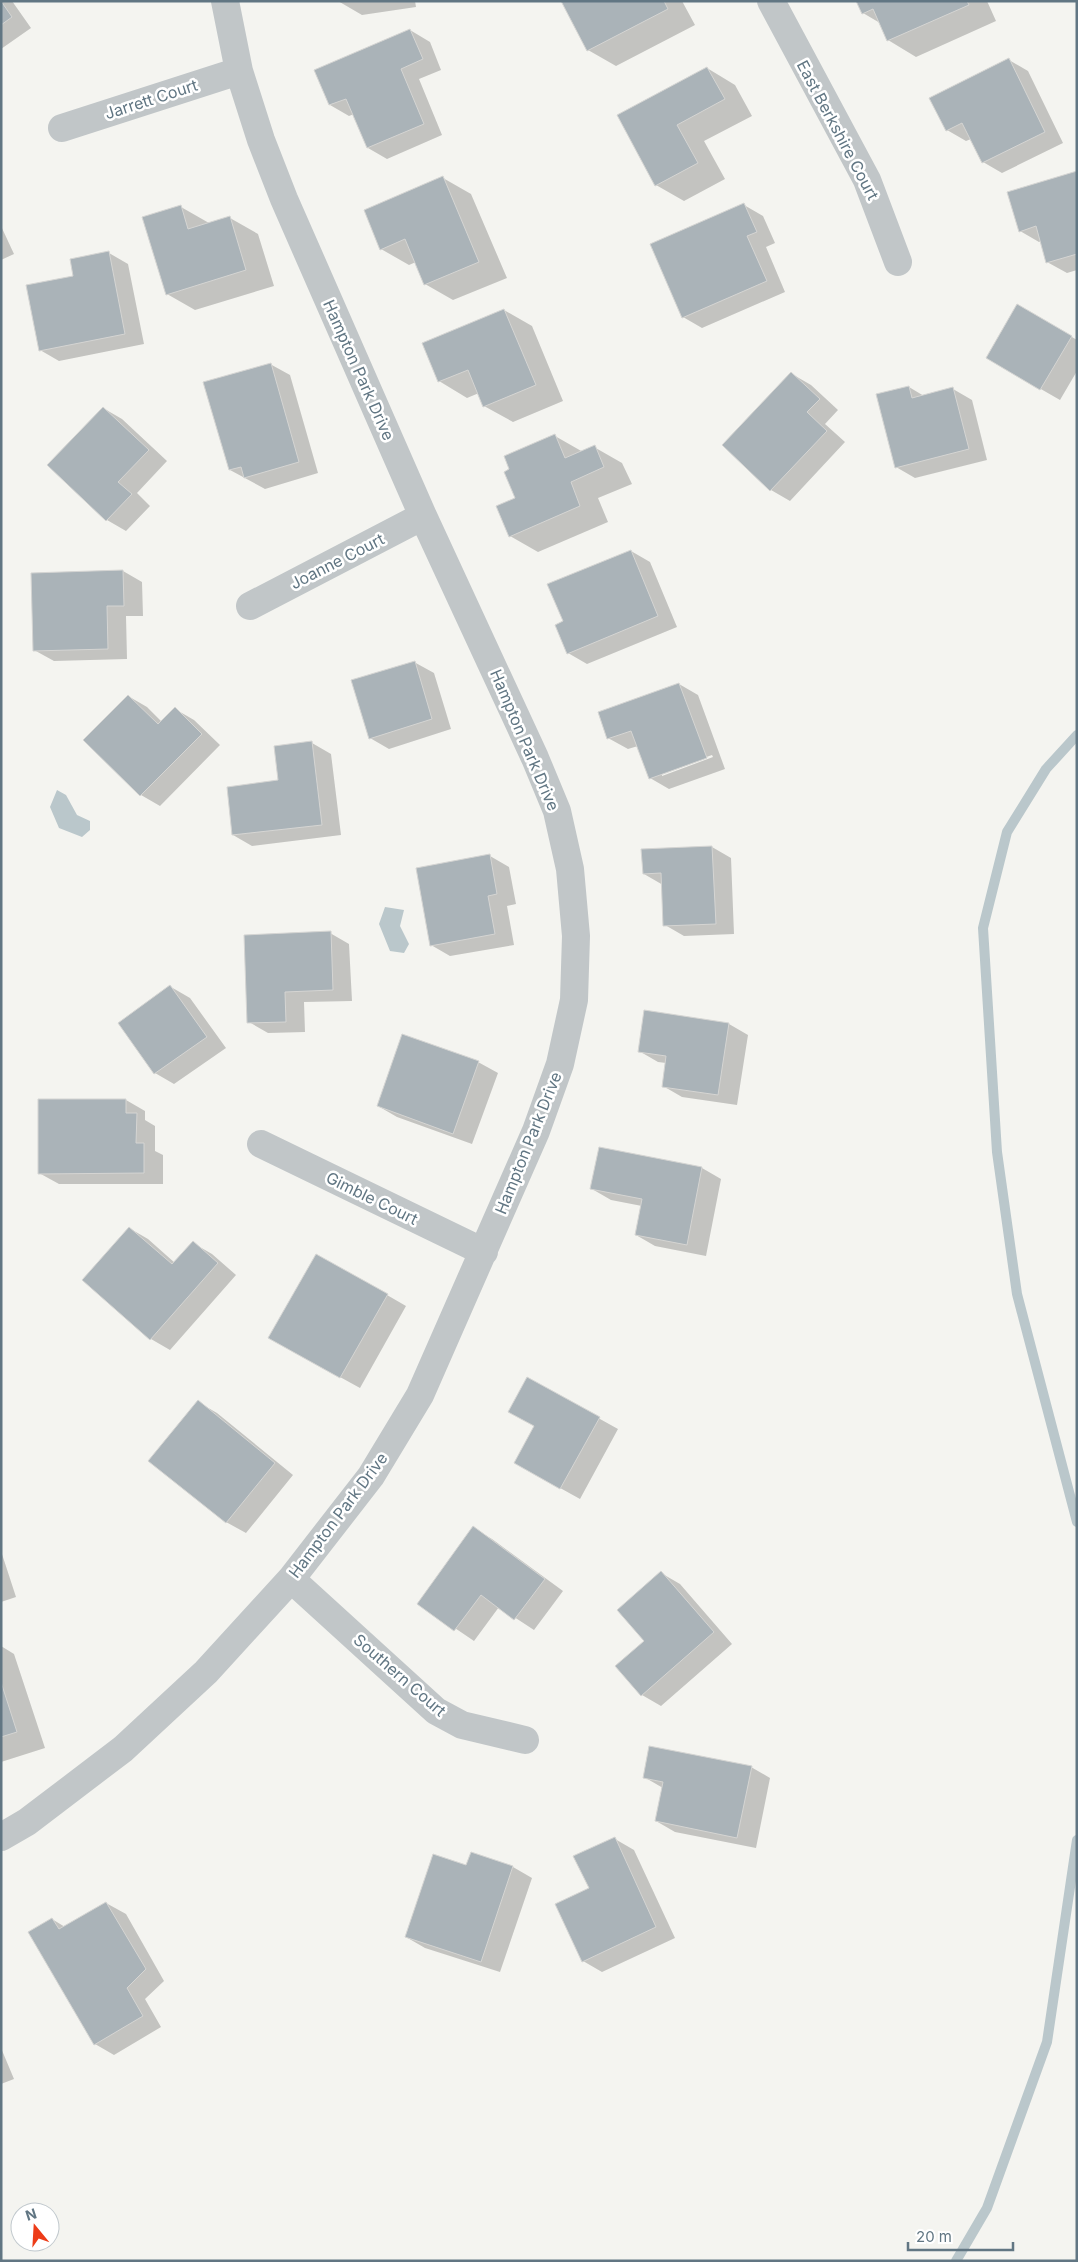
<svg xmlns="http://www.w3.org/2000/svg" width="1078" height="2262" font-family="Inter,sans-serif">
	<rect width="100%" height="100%" fill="#f4f4f0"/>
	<path fill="#bac7cb" d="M57 790 66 795 77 815 90 821V830L82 837 59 828 50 807Z
		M385 907 404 910 400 926 409 944 404 953 390 951 379 924Z"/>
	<path fill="#0003" fill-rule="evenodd" d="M1 1H12L31 28 1 49Z
		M338 1H415L416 7 362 15Z
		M562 1H682L695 25 616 66 588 50Z
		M858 1H987L996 21 916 57 888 40 880 23 863 13Z
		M410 30 430 42 441 70 419 79 442 135 387 159 368 148 354 114 349 116 330 105Z
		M1009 60 1028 71 1063 143 1002 173 983 162 971 139 966 141 947 130Z
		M707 68 735 85 752 116 704 141 725 179 684 201 656 185 619 115Z
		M1077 172V270L1067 273 1047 262 1041 241 1039 242 1020 231Z
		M443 178 471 194 507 278 453 300 425 284 416 262 409 265 381 249Z
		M744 205 763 216 775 243 766 247 785 292 702 328 683 317Z
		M181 207 209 223 230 218 258 234 274 286 195 310 167 294Z
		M1 226 14 254 1 260Z
		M109 253 128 264 144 344 59 361 40 350Z
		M1018 305 1077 340V371L1060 400 987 358Z
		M504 310 532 326 563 401 513 422 484 406 479 393 467 398 439 381Z
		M270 364 290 375 318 473 265 489 230 470Z
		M792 374 811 385 838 410 825 424 845 442 790 501 771 490Z
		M909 387 924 396 953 389 972 400 987 460 915 478 896 467Z
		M103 408 122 419 167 461 137 493 150 506 126 531 107 520Z
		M555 436 583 452 594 447 622 463 632 484 598 498 608 522 538 552 510 536 517 499Z
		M631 551 650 562 677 627 587 664 568 653Z
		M123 571 142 582 143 616H126L127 659 54 661 34 650Z
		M414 662 434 673 451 729 389 749 370 738Z
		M679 684 698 695 725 769 669 789 650 778 638 746 628 749 608 738ZM712 755 713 757 662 776V773Z
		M128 696 147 707 162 722 175 709 194 720 220 745 160 806 141 795Z
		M312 743 331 754 341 835 252 846 233 835Z
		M712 847 731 858 734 934 684 936 665 925 663 885 644 874Z
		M490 856 509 867 516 904 507 906 514 945 450 956 431 945Z
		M330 933 349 944 352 1001 304 1002 305 1032 268 1033 249 1022Z
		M171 987 190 998 226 1048 174 1084 155 1073 119 1024Z
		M645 1011 729 1024 748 1035 737 1105 682 1097 663 1086 666 1063 658 1062 639 1051Z
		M478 1062 498 1073 472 1144 397 1117 378 1106Z
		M126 1100 145 1111V1120L155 1126V1151L163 1155V1184H59L39 1173Z
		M600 1149 702 1168 721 1179 706 1256 655 1246 636 1235 642 1206 611 1200 592 1189Z
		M129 1228 148 1239 175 1263 193 1243 212 1254 236 1275 170 1350 151 1339Z
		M387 1295 406 1306 360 1388 289 1349Z
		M528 1379 618 1429 580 1499 535 1474 536 1426Z
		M198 1402 217 1413 293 1475 246 1533 226 1522 150 1461Z
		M473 1528 492 1539 563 1591 534 1630 499 1607 474 1641 418 1603Z
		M1 1551 16 1597 1 1602Z
		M661 1573 680 1584 732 1644 661 1706 642 1695 645 1641Z
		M1 1646 14 1654 45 1748 1 1762Z
		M751 1767 770 1778 756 1848 675 1832 656 1821 663 1788 644 1777Z
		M615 1839 634 1850 675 1938 602 1972 583 1961 590 1889Z
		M472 1854 513 1867 532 1878 500 1972 425 1948 406 1937 467 1866Z
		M106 1903 126 1914 164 1981 145 1999 161 2027 114 2055 95 2044 52 1919 65 1927Z
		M1 2048 14 2079 1 2084Z"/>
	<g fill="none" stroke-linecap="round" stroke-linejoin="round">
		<path stroke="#bac7cb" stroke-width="10" d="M1077 735 1046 769 1007 832 983 928 997 1152 1017 1294 1077 1522
			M956 2261 987 2208 1047 2042 1077 1840"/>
	</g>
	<path fill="#aab3b8" stroke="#d5d5d3" d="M1 1 12 17 1 25Z
		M561 1H664L668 9 587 51Z
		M856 1H967L969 5 887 41 873 9 862 14Z
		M410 29 423 59 401 69 424 124 367 148 346 99 329 105 314 70Z
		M1009 58 1045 132 982 163 962 123 946 131 929 98Z
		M707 67 725 99 677 125 698 163 655 186 617 115Z
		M1077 171V254L1046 263 1036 226 1019 232 1007 192Z
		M443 176 479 262 424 285 405 239 380 250 364 210Z
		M744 203 757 232 747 236 767 281 682 318 650 244Z
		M181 205 188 229 230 216 246 270 166 295 142 217Z
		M109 251 125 334 39 351 26 285 73 276 70 259Z
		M1017 304 1072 336 1040 390 986 358Z
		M504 309 536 385 483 407 468 370 438 382 422 343Z
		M271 363 299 462 244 478 241 467 229 470 203 382Z
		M791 372 820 399 807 412 827 431 770 491 722 445Z
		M909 386 912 398 953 387 969 449 895 468 876 394Z
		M103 407 149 450 118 482 132 494 106 521 47 465Z
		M555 434 565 458 595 445 604 467 571 482 580 506 509 537 496 506 515 498 504 472 509 469 504 456Z
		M631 550 658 616 567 654 555 625 563 621 547 584Z
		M123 570 124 606H107L108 649 33 651 31 573Z
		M415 661 432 719 369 739 351 680Z
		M679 683 707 758 649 779 631 731 607 739 598 712Z
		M128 695 158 724 175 707 202 734 140 796 83 740Z
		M312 741 322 825 232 835 227 787 278 780 274 746Z
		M712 846 716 924 663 926 661 873 643 874 641 849Z
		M490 854 497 894 488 896 495 934 430 946 416 868Z
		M331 931 333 990 285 992 286 1022 247 1023 244 935Z
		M170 985 207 1037 154 1074 118 1023Z
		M644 1010 729 1023 718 1095 662 1087 666 1056 638 1052Z
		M402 1034 479 1061 453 1134 377 1106Z
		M38 1099H126V1113H137L136 1143H144V1173L38 1174Z
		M599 1147 702 1167 687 1245 635 1235 642 1199 590 1189Z
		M129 1227 172 1264 193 1241 218 1263 150 1340 82 1280Z
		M316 1254 388 1294 340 1378 268 1338Z
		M527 1377 600 1417 560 1489 514 1463 534 1426 508 1412Z
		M198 1400 275 1463 226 1523 148 1461Z
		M473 1526 545 1579 514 1620 481 1595 454 1631 417 1604Z
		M661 1571 714 1632 641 1696 615 1666 644 1641 617 1610Z
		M1 1682 17 1732 1 1737Z
		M649 1746 752 1766 737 1838 655 1821 663 1782 643 1778Z
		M615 1837 656 1927 582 1962 555 1904 589 1888 573 1856Z
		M471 1852 513 1866 481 1962 405 1937 433 1854 466 1865Z
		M106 1902 146 1969 127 1988 143 2016 94 2045 28 1932 52 1918 59 1929Z"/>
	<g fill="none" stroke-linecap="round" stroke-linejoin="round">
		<path stroke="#c1c6c8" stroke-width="28" d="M771 1 867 180 898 262
			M62 128 239 71
			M250 606 423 516
			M261 1144 484 1252
			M291 1579 436 1711 462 1725 525 1740
			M1 1837 27 1822 123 1749 206 1672 291 1579 371 1476 420 1395 536 1131 560 1064 574 1000 576 936 570 869 557 811 535 758 423 516 284 199 261 140 239 71 225 1"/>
	</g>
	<g text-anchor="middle" stroke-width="5" stroke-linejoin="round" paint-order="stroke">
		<g font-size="16" fill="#617683" stroke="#fff">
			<text transform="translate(151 99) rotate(-18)" y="6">Jarrett Court</text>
			<text transform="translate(838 130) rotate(62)" y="6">East Berkshire Court</text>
			<text transform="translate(359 370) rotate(66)" y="6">Hampton Park Drive</text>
			<text transform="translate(337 561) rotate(-27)" y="6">Joanne Court</text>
			<text transform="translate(525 740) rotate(67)" y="6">Hampton Park Drive</text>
			<text transform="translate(528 1143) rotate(-68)" y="6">Hampton Park Drive</text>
			<text transform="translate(372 1198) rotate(26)" y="6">Gimble Court</text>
			<text transform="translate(338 1515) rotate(-53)" y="6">Hampton Park Drive</text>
			<text transform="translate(400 1675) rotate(41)" y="6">Southern Court</text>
		</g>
	</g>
	<rect width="1078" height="2262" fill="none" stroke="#617683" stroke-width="5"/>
	<g transform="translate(35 2227) rotate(342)"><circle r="24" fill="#ffffff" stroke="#c0c8cd"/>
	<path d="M0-4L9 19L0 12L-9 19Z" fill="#ed3c18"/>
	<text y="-8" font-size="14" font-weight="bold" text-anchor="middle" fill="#617683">N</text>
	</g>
	<path d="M908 2242v8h105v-8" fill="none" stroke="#617683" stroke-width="2.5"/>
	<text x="916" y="2242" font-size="15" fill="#617683" stroke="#ffffff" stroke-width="4" paint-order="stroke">20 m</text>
</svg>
